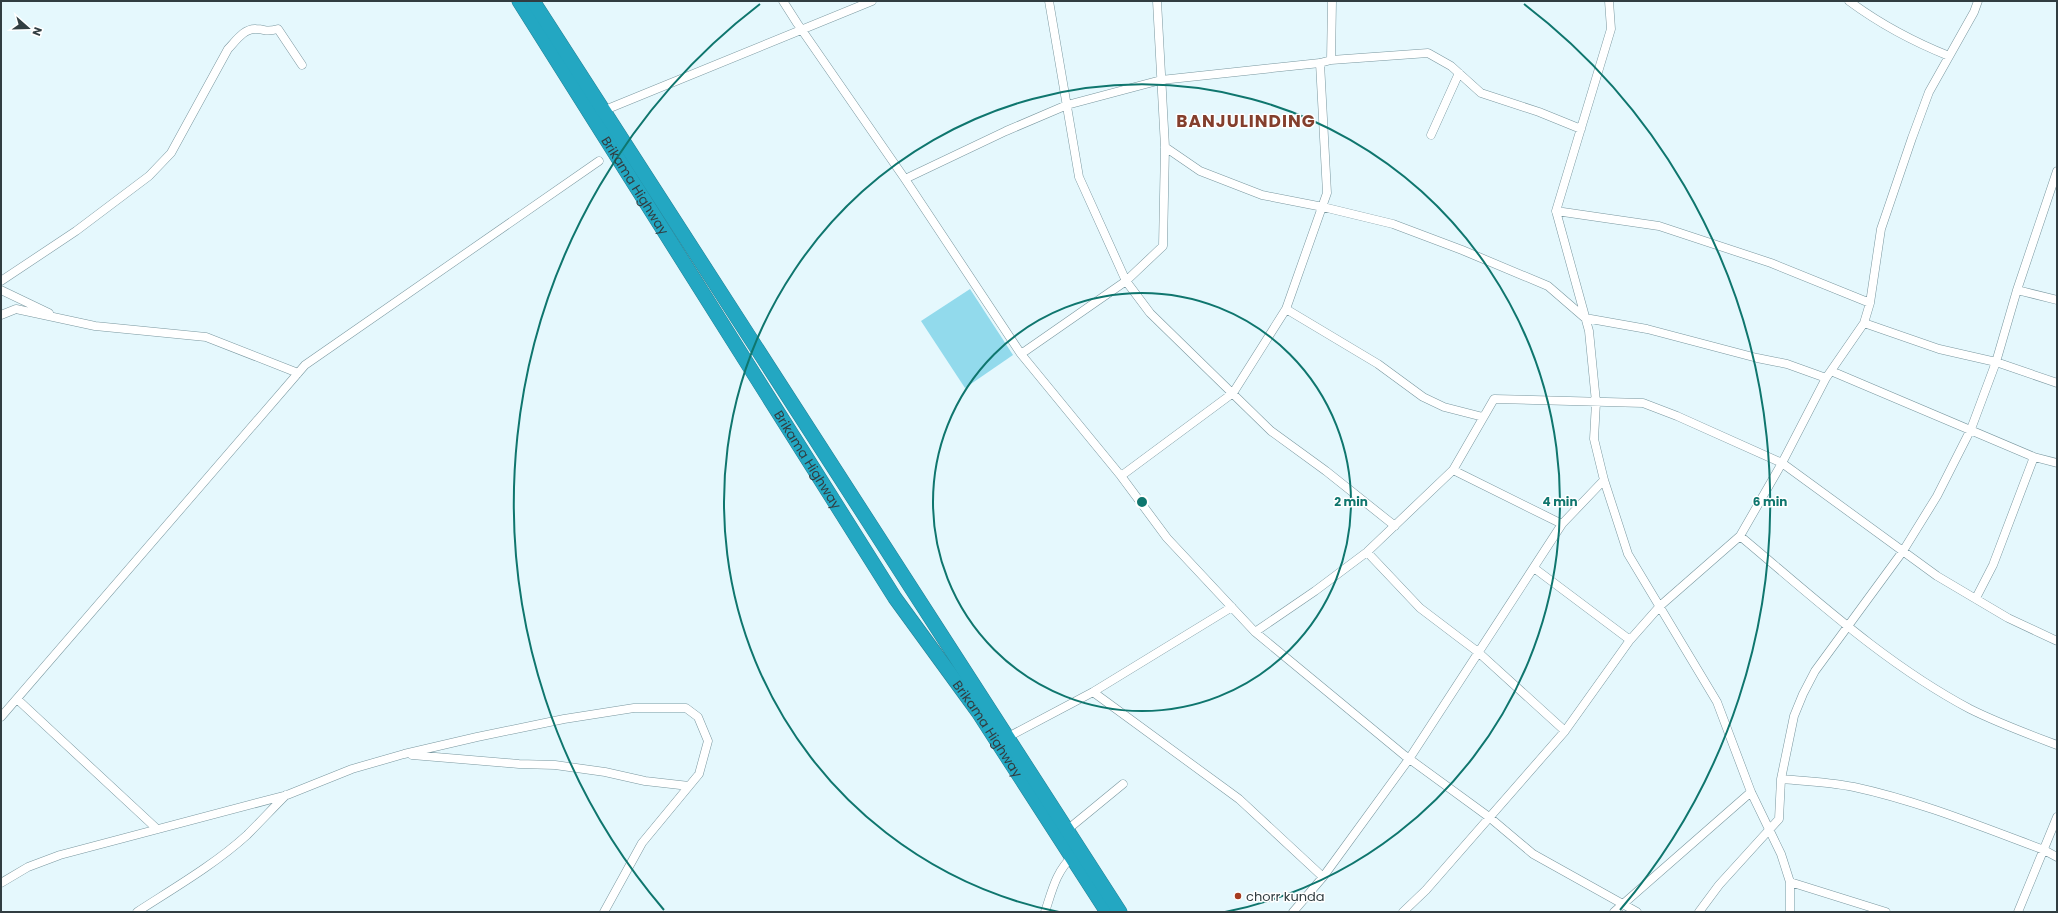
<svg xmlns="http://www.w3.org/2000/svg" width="2058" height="913" font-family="Poppins,sans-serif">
	<rect width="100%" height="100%" fill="#e5f8fd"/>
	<path fill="#92daec" d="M970 289 1013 355 965 388 921 321Z"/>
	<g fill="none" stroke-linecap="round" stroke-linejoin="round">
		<defs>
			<path id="street" d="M783 1 797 23 905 179 1021 354 1121 476 1167 538 1255 632 1404 755 1489 817 1533 854 1637 912
				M1049 1 1079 177 1126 281 1150 313 1271 431 1326 471 1395 526
				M1609 1 1611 29 1556 211 1589 331 1596 402 1594 439 1604 480 1628 554 1717 702 1751 792 1781 854 1790 882V912
				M1849 1C1880 24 1914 42 1949 56
				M1331 60 1332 1
				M600 112 872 1
				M1431 135 1459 73
				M1165 147 1200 171 1262 195 1323 207 1393 224 1462 250 1548 286 1585 318 1647 329 1757 358 1787 364 1826 378
				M905 179 1006 131 1067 105 1161 80 1320 63 1331 60 1428 53 1451 66 1481 93 1539 112 1581 129
				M1556 211 1659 226 1771 263 1870 303
				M1 281 76 231 149 176 171 153 228 49C235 42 244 28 256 29 267 29 264 33 278 29L302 65
				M1 290 49 313
				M2017 290 2057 300
				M1286 309 1378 364 1423 397 1444 407 1483 417
				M1 315 16 309 95 326 206 337 298 373
				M1864 323 1939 349 1996 362 2057 383
				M1021 354 1126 281 1163 246 1165 147 1157 1
				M1831 371 2034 457 2057 463
				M1453 470 1562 524
				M1121 476 1233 393 1286 309 1327 193 1320 63
				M1740 536C1813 597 1885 664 1970 709 1998 723 2028 734 2057 745
				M1367 552 1420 608 1478 652 1565 731
				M1534 568 1630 640
				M1976 598 1993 565 2034 457
				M1255 632 1315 591 1367 552 1453 470 1494 399 1643 403 1677 416 1782 463 1937 576 2008 618 2057 641
				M1093 692 1239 799 1323 877
				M17 699 157 829
				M1 717 305 365 599 161
				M1008 737 1093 692 1232 607
				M412 755 519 764 555 765 605 772 645 781 689 786
				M1781 779C1805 781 1830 782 1854 787 1919 801 1982 827 2044 850L2057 857
				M1067 830 1123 784
				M1790 882 1886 912
				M1 883 28 867 60 855 287 795 352 769 404 754 477 737 564 719 634 708H686L698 717 708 741 699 774 642 843 604 912
				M137 912C174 888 214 865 247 835 260 822 273 808 286 795
				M1045 912C1052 891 1056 871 1073 856
				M1293 912 1323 877 1409 759 1562 524 1604 480
				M1403 912 1426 890 1565 731 1630 640 1660 606 1740 536 1782 463 1826 378 1864 323 1870 303 1881 229 1912 138 1929 92 1974 12 1978 1
				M1614 912 1751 792
				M1699 912 1719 885 1779 819 1781 779 1794 716 1803 694 1815 671 1903 551 1937 496 1971 429 1996 362 2017 290 2057 171
				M2018 912 2057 817"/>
			<g id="highway">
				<path id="s1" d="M519 1 895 598 978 712 1107 912"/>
				<path d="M533 1 1120 912"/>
			</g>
		</defs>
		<use href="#street" stroke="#79979f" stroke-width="9"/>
		<use href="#highway" stroke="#288295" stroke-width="15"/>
		<use href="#street" stroke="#fff" stroke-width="8"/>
		<use href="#highway" stroke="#23a7c2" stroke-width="14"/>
	</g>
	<g fill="none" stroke="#0f766e" stroke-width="2">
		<circle cx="1142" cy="502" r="209"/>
		<path d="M1059 912A418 418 0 1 1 1225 912"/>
		<path d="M664 910A628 628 0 0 1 760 4M1524 4A628 628 0 0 1 1620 910"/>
	</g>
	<circle fill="#a43c20" stroke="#fff" stroke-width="1.5" cx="1238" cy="896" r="4"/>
	<g text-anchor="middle" stroke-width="3" stroke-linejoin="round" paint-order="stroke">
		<g font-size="13" fill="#313d41" stroke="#fff">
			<text dy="5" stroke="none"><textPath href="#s1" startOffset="218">Brikama Highway</textPath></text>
			<text dy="5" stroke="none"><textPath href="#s1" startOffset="542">Brikama Highway</textPath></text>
			<text dy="5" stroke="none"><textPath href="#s1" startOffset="866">Brikama Highway</textPath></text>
		</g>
		<g font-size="13" fill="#313d41" stroke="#fff" text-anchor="start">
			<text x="1246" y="901">chorr kunda</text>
		</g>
		<g font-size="17" font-weight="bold" letter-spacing="1" fill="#843f2d" stroke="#fff">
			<text x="1246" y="127">BANJULINDING</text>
		</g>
	</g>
	<circle cx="1142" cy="502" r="6" fill="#0f766e" stroke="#fff" stroke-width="2"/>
	<g font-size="12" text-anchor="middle" font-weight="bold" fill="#0f766e" stroke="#fff" stroke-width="3" stroke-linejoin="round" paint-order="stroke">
		<text x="1351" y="506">2 min</text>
		<text x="1560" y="506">4 min</text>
		<text x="1770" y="506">6 min</text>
	</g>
	<rect width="2058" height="913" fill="none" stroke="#313d41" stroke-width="4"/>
	<g transform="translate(28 28) rotate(110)" stroke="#ffffff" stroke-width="3" paint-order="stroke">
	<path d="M0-3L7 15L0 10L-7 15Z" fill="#313d41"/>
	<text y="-6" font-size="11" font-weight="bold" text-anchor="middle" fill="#313d41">N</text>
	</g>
</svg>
